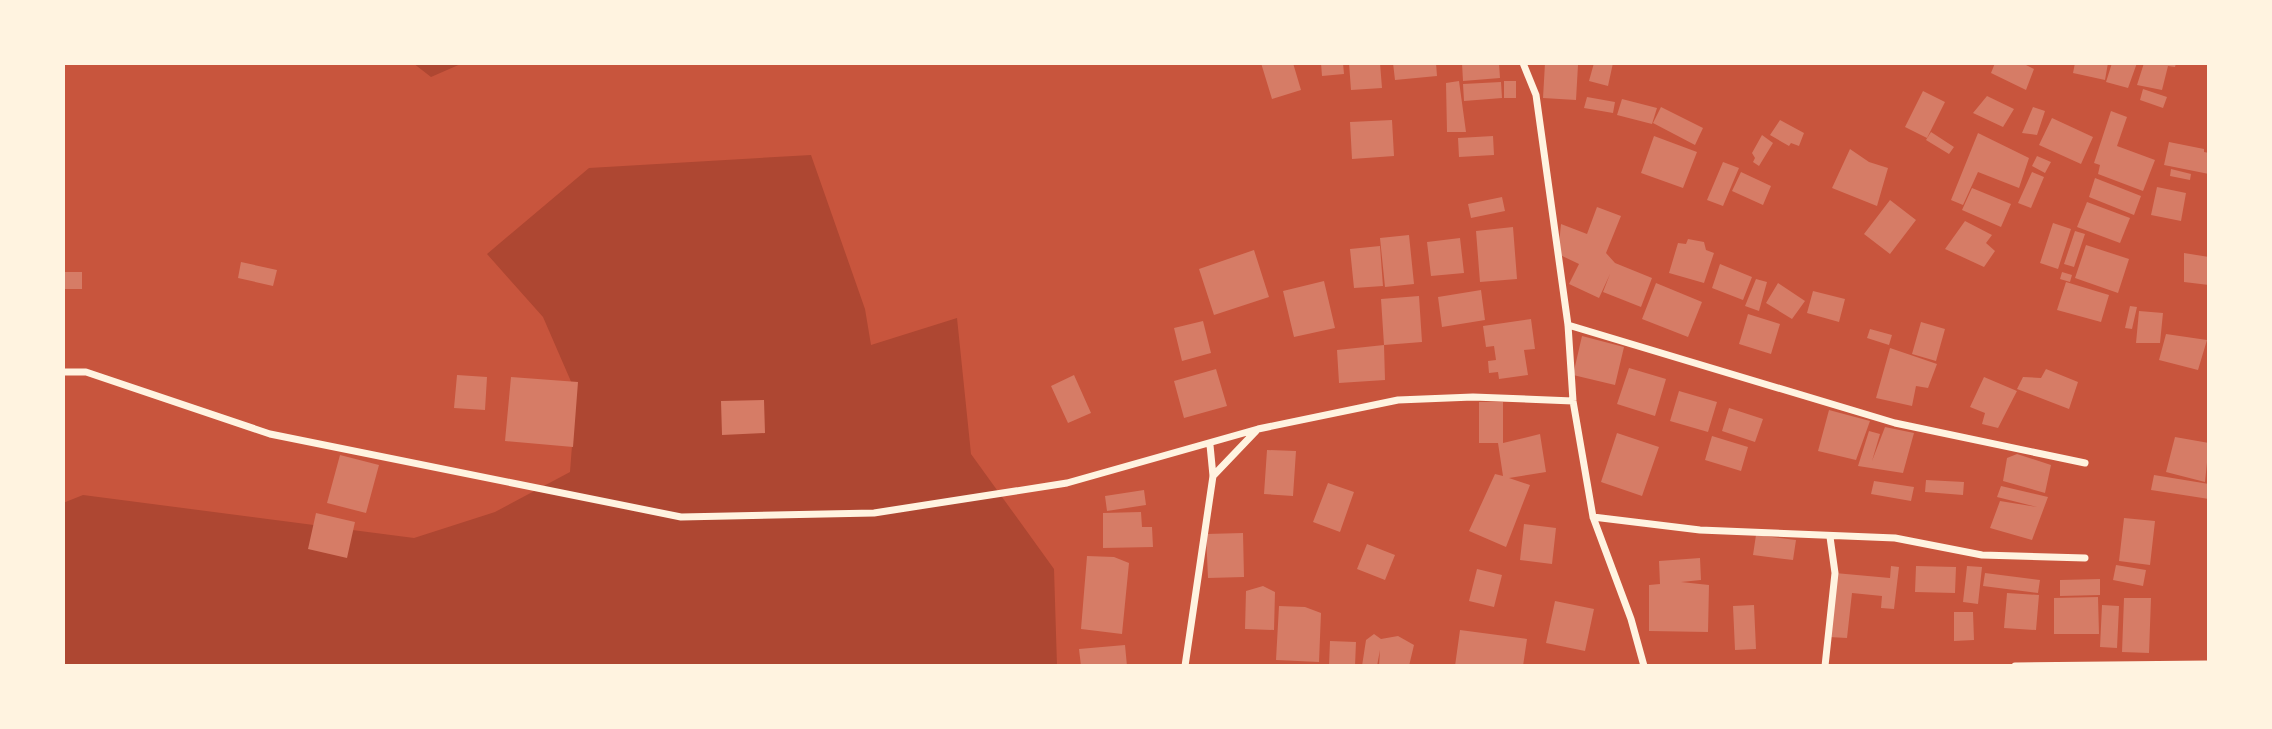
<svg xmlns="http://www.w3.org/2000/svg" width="2272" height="729" font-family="Poppins,sans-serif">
	<rect width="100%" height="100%" fill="#c8553d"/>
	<path fill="#ae4732" d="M413 63H463L431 77Z
		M811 155 865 309 871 345 957 318 971 454 1054 569 1057 666H63V503L83 495 414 538 495 512 570 472 576 393 543 317 487 254 589 168Z"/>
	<path fill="#d67c66" d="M1261 63H1293L1301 90 1272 99Z
		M1321 63H1343L1344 74 1322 76Z
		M1349 63H1380L1382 88 1351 90Z
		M1393 63H1436L1437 76 1395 80Z
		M1462 63H1499L1500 78 1463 81Z
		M1545 63 1578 65 1576 100 1543 98Z
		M1594 63H1613L1608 86 1589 81Z
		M1995 63H2022L2034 69 2026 90 1991 73Z
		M2075 63H2108L2105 80 2073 73Z
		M2112 63H2137L2128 88 2106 82Z
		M2144 63H2176L2175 67 2168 66 2162 90 2137 85Z
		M1459 81 1466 132H1447L1446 83Z
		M1504 81H1516V98H1504Z
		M1501 82 1502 98 1464 101 1463 84Z
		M2143 89 2167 97 2163 108 2140 100Z
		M1923 91 1945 102 1927 138 1905 127Z
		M1987 96 2014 109 2003 127 1973 113Z
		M1587 97 1615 102 1613 113 1584 108Z
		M1622 99 1657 108 1652 124 1617 115Z
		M1661 107 1703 128 1695 145 1653 123Z
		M2033 107 2045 111 2037 135 2022 133Z
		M2111 111 2127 117 2117 146 2155 160 2143 191 2098 174 2100 165 2094 163Z
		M2052 118 2093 137 2081 164 2039 145Z
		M1392 120 1394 156 1352 159 1350 122Z
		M1780 120 1804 133 1799 146 1791 143 1789 146 1770 135Z
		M1931 132 1954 147 1949 154 1926 140Z
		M1978 133 2029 158 2019 188 1978 172 1963 205 1951 200Z
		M1762 135 1773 143 1759 166 1753 162 1755 158 1752 153Z
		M1493 136 1494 155 1459 157 1458 138Z
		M1654 136 1697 152 1683 188 1641 173Z
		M2169 142 2204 149V152L2209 153V174L2164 165Z
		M1850 149 1869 162 1888 168 1877 206 1832 188Z
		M2037 156 2051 162 2045 173 2032 166Z
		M1723 162 1739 168 1723 206 1707 200Z
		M2171 169 2191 174 2190 180 2170 176Z
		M1741 172 1771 186 1763 205 1732 191Z
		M2032 172 2044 177 2031 208 2018 203Z
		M2095 178 2141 196 2134 215 2089 197Z
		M2157 187 2186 193 2181 221 2151 215Z
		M1972 188 2011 204 2001 227 1962 210Z
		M1502 197 1505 211 1471 218 1468 204Z
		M1890 200 1916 220 1890 254 1864 234Z
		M2087 202 2130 218 2120 243 2077 227Z
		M1597 207 1621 216 1606 253 1615 263 1652 278 1641 307 1603 292 1610 274 1599 298 1569 284 1579 264 1558 254 1561 224 1587 234Z
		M1965 221 1992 235 1986 243 1995 251 1984 267 1945 249Z
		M2053 223 2071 229 2058 269 2040 263Z
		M1513 227 1517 279 1480 282 1476 231Z
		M2075 231 2085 234 2074 267 2064 264Z
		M1409 235 1414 284 1385 287 1380 238Z
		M1460 238 1464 273 1431 276 1427 242Z
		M1688 239 1704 242 1706 250 1714 253 1704 283 1669 273 1678 243 1686 244Z
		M2086 245 2129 259 2118 293 2075 278Z
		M1380 246 1383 286 1354 288 1350 249Z
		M1254 250 1269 297 1214 315 1199 269Z
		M2184 253 2209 257V285L2184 282Z
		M241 262 277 270 273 286 238 278Z
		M1720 264 1752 277 1743 300 1712 288Z
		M63 272H82V289H63Z
		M2062 272 2072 275 2070 282 2060 279Z
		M1756 279 1767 282 1759 311 1745 306Z
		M1324 281 1335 328 1294 337 1283 291Z
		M2066 282 2109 295 2101 322 2057 310Z
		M1656 283 1702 302 1688 337 1642 319Z
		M1778 283 1805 301 1792 319 1766 303Z
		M1481 290 1485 320 1442 327 1438 297Z
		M1813 291 1845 299 1839 322 1807 313Z
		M1419 296 1422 342 1384 345 1381 299Z
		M2130 306 2137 307 2132 329 2125 328Z
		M2139 311 2163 313 2160 343H2136Z
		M1748 314 1780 324 1771 354 1739 344Z
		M1531 319 1535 349 1524 350 1528 375 1499 379 1498 372 1489 373 1488 361 1496 360 1494 346 1486 347 1483 326Z
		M1203 321 1211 353 1182 361 1174 328Z
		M1921 322 1945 329 1936 361 1912 354Z
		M1870 329 1892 335 1889 345 1867 338Z
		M2166 334 2207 340 2198 370 2159 360Z
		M1582 336 1624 347 1615 385 1573 375Z
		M1384 345 1385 380 1339 383 1337 350Z
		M1890 348 1937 364 1928 388 1916 386 1912 406 1876 398Z
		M1629 368 1666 379 1655 416 1617 404Z
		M1216 369 1227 406 1184 418 1174 381Z
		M2046 369 2078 382 2069 409 2017 389 2023 377 2041 378Z
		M457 375 487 377 485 410 454 408Z
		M1074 375 1091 413 1068 423 1051 386Z
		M511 377 578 382 573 447 505 441Z
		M1984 377 2017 391 1998 428 1982 424 1985 413 1970 407Z
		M1679 391 1717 402 1708 432 1670 421Z
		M764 400 765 433 722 435 721 401Z
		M1479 402H1503V443L1540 434 1546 472 1509 478 1530 485 1506 547 1469 531 1495 474 1503 476 1498 443H1479Z
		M1729 408 1763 419 1755 442 1722 431Z
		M1829 410 1870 421 1856 460 1818 451Z
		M1885 427 1914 433 1903 473 1858 466 1869 431 1880 434 1872 461Z
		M1617 433 1659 447 1642 496 1601 482Z
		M1712 436 1748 447 1741 471 1705 460Z
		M2175 437 2209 443 2205 482 2166 472Z
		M1267 450 1296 451 1293 496 1264 494Z
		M2017 454 2051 465 2045 493 2003 481 2007 458Z
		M340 455 379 465 366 513 327 503Z
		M2154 475 2209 484V499L2151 490Z
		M1926 480 1964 482 1963 495 1925 492Z
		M1874 481 1914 487 1911 501 1871 494Z
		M1328 483 1354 492 1340 532 1313 522Z
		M2001 486 2048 497 2032 540 1990 528 2000 501 2037 507 1997 497Z
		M1144 490 1146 505 1107 511 1105 496Z
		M1141 512 1142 527H1152L1153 547 1103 548V513Z
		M316 513 355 522 347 558 308 549Z
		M2124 518 2155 521 2150 565 2119 561Z
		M1524 524 1556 528 1552 564 1520 560Z
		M1243 533 1244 577 1208 578 1206 534Z
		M1756 535 1796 540 1793 560 1753 555Z
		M1367 544 1395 555 1385 580 1357 569Z
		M1087 556 1114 557 1129 563 1122 634 1081 629Z
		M1700 558 1701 580 1681 582 1709 585 1708 632 1649 631V585L1660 584 1659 561Z
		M2116 565 2146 570 2143 586 2113 580Z
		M1891 566 1899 567 1894 609 1881 608 1882 596 1852 593 1847 638 1829 637 1835 573 1890 578Z
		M1916 566 1956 567 1955 593 1915 592Z
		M1967 566 1982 567 1978 604 1963 602Z
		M1477 569 1502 575 1494 607 1469 601Z
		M1985 573 2040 580 2038 593 1983 586Z
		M2100 579V595L2060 596V580Z
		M1263 586 1275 592 1274 630 1245 629 1246 591Z
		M2007 593 2039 595 2036 630 2004 628Z
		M2098 597 2099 634H2054V598Z
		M2124 598H2151L2149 653 2122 652Z
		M1555 601 1594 609 1585 651 1546 643Z
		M1754 605 1756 649 1735 650 1733 606Z
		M2102 605 2119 606 2117 648 2100 647Z
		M1279 606 1305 607 1321 613 1319 662 1276 660Z
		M1954 612H1973L1974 640 1954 641Z
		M1460 630 1527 639 1523 666H1455Z
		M1374 634 1381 639 1398 636 1414 645 1409 666H1379L1380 650 1377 666H1362L1366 640Z
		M1330 641 1356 642 1355 666H1329Z
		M1125 645 1127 666H1081L1079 649Z"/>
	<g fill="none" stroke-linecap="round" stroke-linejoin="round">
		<path stroke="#fff3e0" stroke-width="7" d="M1523 63 1536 95 1568 325 1573 401 1593 517 1631 619 1644 666
			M1568 325 1895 423 2085 463
			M63 372H86L270 434 681 517 874 513 1067 483 1258 429 1398 400 1473 397 1573 401
			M1213 476 1256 431
			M1593 517 1700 530 1895 538 1982 555 2085 558
			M1185 666 1213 476 1210 445
			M1825 666 1835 573 1830 537
			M2015 666 2209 664"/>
	</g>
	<rect width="2272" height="729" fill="none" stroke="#fff3e0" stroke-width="130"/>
</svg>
